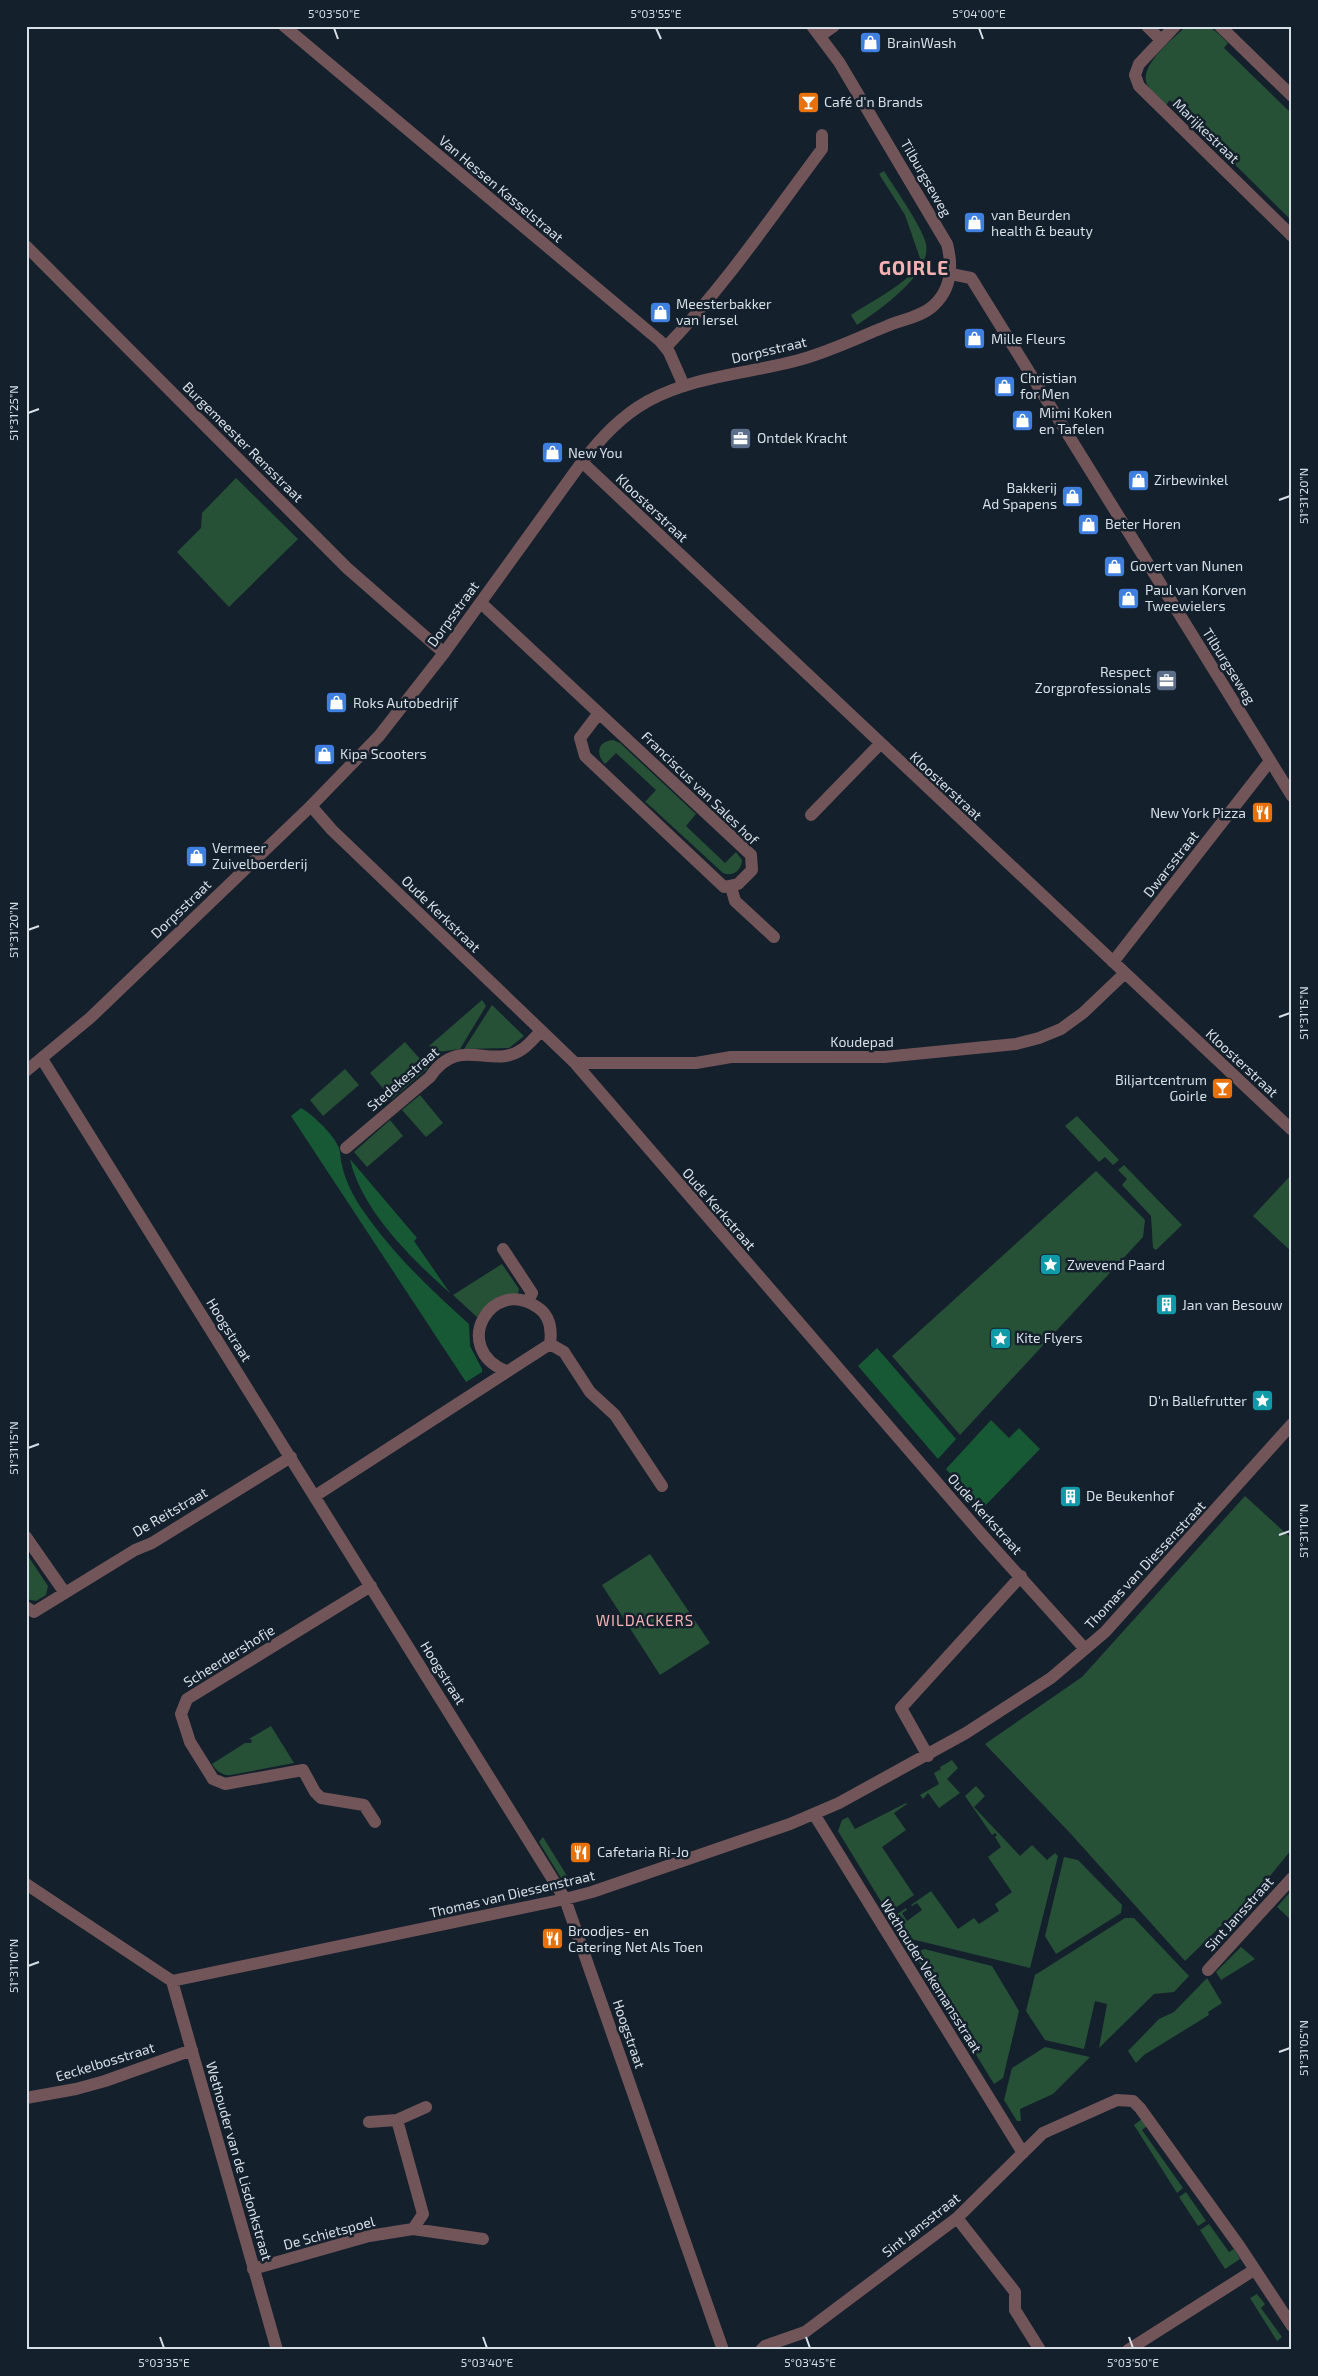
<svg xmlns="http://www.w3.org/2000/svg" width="1318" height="2376" font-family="'Exo 2',sans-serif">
	<rect width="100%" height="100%" fill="#14202c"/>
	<path fill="#265136" d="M1187 26C1211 26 1211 26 1228 43L1224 48 1292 114V221L1170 100 1166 105C1160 99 1151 92 1147 84 1138 67 1175 36 1187 26Z
		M884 171C894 187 923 228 926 244 932 274 879 310 857 325L851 315C870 302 911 282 921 261L905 215 879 174Z
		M236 478 298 539 229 607 177 552 201 528 202 513Z
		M613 740 620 743 696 814 686 826 725 863 736 852 742 860C741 871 733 877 723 873L648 804 645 802 656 790 616 753 605 764C595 754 598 741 613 740Z
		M482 1000 486 1006 460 1049 438 1052 429 1046Z
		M492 1005 524 1036 509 1048 464 1049Z
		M405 1042 428 1068 392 1099 370 1073Z
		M345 1069 359 1085 323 1116 310 1100Z
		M420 1095 443 1123 426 1137 402 1110Z
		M1077 1116 1119 1160 1113 1165 1105 1157 1099 1162 1065 1126Z
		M390 1120 403 1136 367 1167 354 1152Z
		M1124 1165 1182 1225 1156 1250 1153 1248 1151 1216 1122 1185 1127 1179 1118 1170Z
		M1096 1171 1145 1220 1143 1237 960 1435 892 1356Z
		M1292 1174V1252L1253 1216Z
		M502 1264 519 1289 518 1294C499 1294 487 1302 477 1317L453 1295Z
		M1245 1496 1292 1539V1849L1261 1887 1185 1961 1070 1833 985 1744 1082 1677Z
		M26 1553 48 1586 46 1595 36 1601 26 1599Z
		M650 1554 710 1643 660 1675 602 1585Z
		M271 1726 294 1763 231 1775C223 1776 216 1771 212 1764L245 1743H251L252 1740 249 1739Z
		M952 1760 958 1768 947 1779 960 1793 939 1808 928 1793 923 1799 920 1795 939 1784 934 1773 941 1769 940 1767Z
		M976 1786 985 1796 974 1807 1020 1856 1032 1845 1047 1860 1055 1853 1058 1856 1030 1968 903 1937 891 1918 906 1908 907 1910 902 1913 907 1921 922 1910 917 1903 912 1906 911 1905 931 1891 958 1929 974 1918 979 1924 999 1911 995 1904 1012 1892 988 1857 1001 1847 995 1837 997 1835 995 1833 992 1835 965 1796Z
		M906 1803 907 1804 894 1813 906 1830 882 1847 914 1895 888 1913 838 1831 842 1820 848 1817 855 1829Z
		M543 1837 572 1884H568L561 1878 539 1842Z
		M1064 1857 1078 1860 1122 1905 1121 1913 1056 1954 1045 1936Z
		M1292 1890V1919L1291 1920 1277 1907Z
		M1125 1918H1134L1189 1976 1174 1992 1154 1994 1099 2048 1107 2004 1095 2001 1084 2049 1045 2040 1026 2011 1035 1975Z
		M1241 1947 1255 1959 1221 1980 1216 1972Z
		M924 1949 992 1966 1019 2011 1003 2078 994 2084 943 2001 935 1998 937 1991 914 1954Z
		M1207 1978 1222 2003 1208 2012 1209 2015 1144 2055 1136 2063 1128 2051 1159 2019 1174 2012Z
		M1045 2047 1090 2057 1053 2094 1020 2109 1021 2121H1017L1004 2100 1012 2068Z
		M1142 2119 1147 2126 1142 2130 1183 2188 1177 2193 1134 2125Z
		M1186 2192 1206 2221 1198 2226 1179 2197Z
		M1209 2224 1229 2252 1234 2249 1240 2259 1225 2269 1200 2230Z
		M1257 2294 1265 2304 1261 2308 1282 2337 1277 2341 1250 2298Z"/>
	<path fill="#185935" d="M301 1108C311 1113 334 1135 338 1146 341 1151 340 1159 342 1165 345 1180 353 1196 362 1209 392 1253 430 1289 469 1324L470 1346 482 1369V1372L466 1382 291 1116Z
		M350 1159 417 1238 414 1241 450 1293C413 1260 361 1210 350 1159Z
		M877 1348 956 1439 938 1459 858 1366Z
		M991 1420 1009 1438 1019 1428 1040 1449 982 1509 946 1469Z"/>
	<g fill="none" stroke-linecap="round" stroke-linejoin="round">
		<path stroke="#725559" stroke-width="12" d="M284 26 660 341 669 352 684 386
			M1147 26 1161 40
			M1175 26 1139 64 1135 75 1139 86 1292 236
			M1220 26 1292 96
			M821 35 834 26
			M26 246 347 568 444 653
			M666 347C724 287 772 216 822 149V135
			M582 462 1292 1130
			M481 603 751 855 752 870 738 884 724 887 585 756 580 738 599 713
			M311 806 332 830 575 1063 984 1537 1085 1649
			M811 815 880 744
			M731 887 735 901 774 937
			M1113 962 1270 761
			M42 1059 565 1899 723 2350
			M575 1063H696L731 1057H884L1016 1044 1039 1038 1061 1029 1083 1013 1125 973
			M346 1148 430 1077C458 1034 491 1070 521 1050 528 1046 535 1037 541 1031
			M503 1249 532 1293 528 1301
			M506 1371C450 1348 491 1276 537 1307 550 1315 552 1330 550 1344
			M315 1496 550 1344 564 1352 590 1392 615 1415 662 1486
			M26 1537 65 1593
			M371 1586 187 1699 181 1714 190 1742 213 1779 225 1784 303 1770 315 1792 321 1798 364 1805 375 1822
			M26 1607 34 1612 135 1550 152 1543 291 1457
			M928 1756 901 1708 1021 1576
			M814 1814 1023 2153
			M26 1884 172 1981
			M1208 1970 1292 1878
			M172 1981 565 1899 592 1892 790 1824 839 1803 966 1733 1051 1678 1105 1632 1292 1424
			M172 1981 277 2350
			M26 2098 76 2089 105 2081 192 2050
			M397 2120 426 2107
			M369 2122 397 2120 423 2214 413 2229
			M957 2218 1015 2292V2310L1040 2350
			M253 2269 369 2236 413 2229 483 2239
			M761 2350 765 2346 805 2332 957 2218 1043 2133 1117 2100 1133 2101 1140 2108 1240 2247 1292 2326
			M1128 2350 1254 2270"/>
		<path stroke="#725559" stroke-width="12" d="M951 274 971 278 1292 796
			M26 1071 90 1018 311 806 379 736 444 653 582 462C601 438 621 416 648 401 694 376 746 374 795 361 827 353 857 338 887 326 901 320 921 317 933 306 952 289 953 267 947 244L839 62 812 26"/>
	</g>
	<path fill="none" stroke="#d7dfe7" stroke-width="2" d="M334 28 338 39M656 28 661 39M979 28 983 39M28 413 39 409M1279 500 1290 496M28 930 39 926M1279 1017 1290 1013M28 1448 39 1444M1279 1535 1290 1531M28 1966 39 1962M1279 2052 1290 2048M160 2337 164 2348M483 2337 487 2348M806 2337 810 2348M1129 2337 1133 2348"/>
	<defs>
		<symbol id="shop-square" viewBox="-11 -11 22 22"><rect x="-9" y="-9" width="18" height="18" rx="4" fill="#3f7fe0" stroke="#14202c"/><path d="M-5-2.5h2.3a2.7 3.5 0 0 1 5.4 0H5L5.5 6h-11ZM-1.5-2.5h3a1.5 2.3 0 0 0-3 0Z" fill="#fff"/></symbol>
		<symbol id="bar-square" viewBox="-11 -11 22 22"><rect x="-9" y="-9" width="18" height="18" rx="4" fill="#e8710a" stroke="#14202c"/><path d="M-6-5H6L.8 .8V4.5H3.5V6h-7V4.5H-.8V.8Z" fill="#fff"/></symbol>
		<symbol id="office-square" viewBox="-11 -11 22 22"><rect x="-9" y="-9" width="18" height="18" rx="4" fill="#5c6f8a" stroke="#14202c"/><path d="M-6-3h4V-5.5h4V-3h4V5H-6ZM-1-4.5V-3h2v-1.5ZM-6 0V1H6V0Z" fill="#fff"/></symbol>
		<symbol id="restaurant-square" viewBox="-11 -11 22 22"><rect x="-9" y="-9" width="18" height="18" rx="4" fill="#e8710a" stroke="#14202c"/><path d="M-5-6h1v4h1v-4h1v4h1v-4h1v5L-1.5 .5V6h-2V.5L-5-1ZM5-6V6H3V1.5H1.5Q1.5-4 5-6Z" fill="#fff"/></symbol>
		<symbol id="sight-square" viewBox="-11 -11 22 22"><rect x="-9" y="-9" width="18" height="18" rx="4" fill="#0f9aa8" stroke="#14202c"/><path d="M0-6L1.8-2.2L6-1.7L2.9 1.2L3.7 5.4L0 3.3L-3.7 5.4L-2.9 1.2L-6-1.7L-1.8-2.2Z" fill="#fff"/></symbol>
		<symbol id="building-square" viewBox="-11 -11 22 22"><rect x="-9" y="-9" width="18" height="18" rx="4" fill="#0f9aa8" stroke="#14202c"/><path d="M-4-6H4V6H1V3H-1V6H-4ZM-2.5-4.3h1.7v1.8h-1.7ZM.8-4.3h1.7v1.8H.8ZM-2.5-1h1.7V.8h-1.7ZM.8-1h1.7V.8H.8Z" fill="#fff"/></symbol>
	</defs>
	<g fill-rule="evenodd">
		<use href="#shop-square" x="858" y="30" width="25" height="25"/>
		<use href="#bar-square" x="796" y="90" width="25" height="25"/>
		<use href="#shop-square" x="962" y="210" width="25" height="25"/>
		<use href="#shop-square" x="648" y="300" width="25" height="25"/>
		<use href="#shop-square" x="962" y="326" width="25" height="25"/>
		<use href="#shop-square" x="992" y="374" width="25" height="25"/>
		<use href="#shop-square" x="1010" y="408" width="25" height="25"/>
		<use href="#office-square" x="728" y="426" width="25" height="25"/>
		<use href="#shop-square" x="540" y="440" width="25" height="25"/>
		<use href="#shop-square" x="1126" y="468" width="25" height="25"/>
		<use href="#shop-square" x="1060" y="484" width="25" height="25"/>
		<use href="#shop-square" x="1076" y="512" width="25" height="25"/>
		<use href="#shop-square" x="1102" y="554" width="25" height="25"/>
		<use href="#shop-square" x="1116" y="586" width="25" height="25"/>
		<use href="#office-square" x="1154" y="668" width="25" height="25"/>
		<use href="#shop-square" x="324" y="690" width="25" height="25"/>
		<use href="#shop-square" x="312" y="742" width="25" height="25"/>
		<use href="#restaurant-square" x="1250" y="800" width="25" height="25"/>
		<use href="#shop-square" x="184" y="844" width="25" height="25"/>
		<use href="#bar-square" x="1210" y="1076" width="25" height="25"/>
		<use href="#sight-square" x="1038" y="1252" width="25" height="25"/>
		<use href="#building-square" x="1154" y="1292" width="25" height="25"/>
		<use href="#sight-square" x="988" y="1326" width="25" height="25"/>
		<use href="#sight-square" x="1250" y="1388" width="25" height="25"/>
		<use href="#building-square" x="1058" y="1484" width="25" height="25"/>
		<use href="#restaurant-square" x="568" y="1840" width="25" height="25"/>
		<use href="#restaurant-square" x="540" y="1926" width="25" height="25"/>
	</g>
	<g text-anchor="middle" stroke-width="5" stroke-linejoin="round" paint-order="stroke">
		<g font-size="14" fill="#d7dfe7" stroke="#14202c" text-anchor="start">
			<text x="887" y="48">BrainWash</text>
			<text x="824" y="107">Café d'n Brands</text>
			<text x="991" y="220">van Beurden<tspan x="991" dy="16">health &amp; beauty</tspan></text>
			<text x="676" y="309">Meesterbakker<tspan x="676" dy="16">van Iersel</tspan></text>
			<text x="991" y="344">Mille Fleurs</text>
			<text x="1020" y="383">Christian<tspan x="1020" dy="16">for Men</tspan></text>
			<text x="1039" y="418">Mimi Koken<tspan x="1039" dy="16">en Tafelen</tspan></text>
			<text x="757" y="443">Ontdek Kracht</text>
			<text x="568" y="458">New You</text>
			<text x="1154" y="485">Zirbewinkel</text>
			<text x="1057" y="493" text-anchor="end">Bakkerij<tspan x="1057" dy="16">Ad Spapens</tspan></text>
			<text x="1105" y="529">Beter Horen</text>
			<text x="1130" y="571">Govert van Nunen</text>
			<text x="1145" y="595">Paul van Korven<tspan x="1145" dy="16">Tweewielers</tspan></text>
			<text x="1151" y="677" text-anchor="end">Respect<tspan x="1151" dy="16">Zorgprofessionals</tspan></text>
			<text x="353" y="708">Roks Autobedrijf</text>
			<text x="340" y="759">Kipa Scooters</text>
			<text x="1246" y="818" text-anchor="end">New York Pizza</text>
			<text x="212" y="853">Vermeer<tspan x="212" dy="16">Zuivelboerderij</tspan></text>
			<text x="1207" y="1085" text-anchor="end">Biljartcentrum<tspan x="1207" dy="16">Goirle</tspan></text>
			<text x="1067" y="1270">Zwevend Paard</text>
			<text x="1182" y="1310">Jan van Besouw</text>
			<text x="1016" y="1343">Kite Flyers</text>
			<text x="1247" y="1406" text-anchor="end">D'n Ballefrutter</text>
			<text x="1086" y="1501">De Beukenhof</text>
			<text x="597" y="1857">Cafetaria Ri-Jo</text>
			<text x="568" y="1936">Broodjes- en<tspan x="568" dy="16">Catering Net Als Toen</tspan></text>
		</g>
		<g font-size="14" fill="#d7dfe7" stroke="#14202c">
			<text transform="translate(1206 131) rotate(44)" y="5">Marijkestraat</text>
			<text transform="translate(926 178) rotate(60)" y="5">Tilburgseweg</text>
			<text transform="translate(501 189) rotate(40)" y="5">Van Hessen Kasselstraat</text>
			<text transform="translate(769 350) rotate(-13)" y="5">Dorpsstraat</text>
			<text transform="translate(243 442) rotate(45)" y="5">Burgemeester Rensstraat</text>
			<text transform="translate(652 508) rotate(43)" y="5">Kloosterstraat</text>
			<text transform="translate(453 614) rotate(-54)" y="5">Dorpsstraat</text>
			<text transform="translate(1229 666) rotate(58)" y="5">Tilburgseweg</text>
			<text transform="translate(946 786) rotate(43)" y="5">Kloosterstraat</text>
			<text transform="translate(700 788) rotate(44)" y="5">Franciscus van Sales hof</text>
			<text transform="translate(1171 864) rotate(-52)" y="5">Dwarsstraat</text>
			<text transform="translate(181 909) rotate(-44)" y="5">Dorpsstraat</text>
			<text transform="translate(441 914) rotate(44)" y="5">Oude Kerkstraat</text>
			<text x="862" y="1047">Koudepad</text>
			<text transform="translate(1242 1063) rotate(43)" y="5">Kloosterstraat</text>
			<text transform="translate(403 1079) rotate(-41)" y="5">Stedekestraat</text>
			<text transform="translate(719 1209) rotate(49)" y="5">Oude Kerkstraat</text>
			<text transform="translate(229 1330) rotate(58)" y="5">Hoogstraat</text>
			<text transform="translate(170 1512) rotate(-30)" y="5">De Reitstraat</text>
			<text transform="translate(985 1514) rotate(48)" y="5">Oude Kerkstraat</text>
			<text transform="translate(1145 1565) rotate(-47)" y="5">Thomas van Diessenstraat</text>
			<text transform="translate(229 1656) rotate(-32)" y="5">Scheerdershofje</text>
			<text transform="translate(443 1673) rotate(58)" y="5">Hoogstraat</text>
			<text transform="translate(512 1894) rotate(-13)" y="5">Thomas van Diessenstraat</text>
			<text transform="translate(1239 1914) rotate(-48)" y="5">Sint Jansstraat</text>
			<text transform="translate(931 1976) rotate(58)" y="5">Wethouder Vekemansstraat</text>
			<text transform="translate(629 2034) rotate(71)" y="5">Hoogstraat</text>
			<text transform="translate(105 2062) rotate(-17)" y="5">Eeckelbosstraat</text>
			<text transform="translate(239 2161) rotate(74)" y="5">Wethouder van de Lisdonkstraat</text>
			<text transform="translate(921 2225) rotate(-38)" y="5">Sint Jansstraat</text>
			<text transform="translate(329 2233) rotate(-15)" y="5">De Schietspoel</text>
		</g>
		<g font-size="15" letter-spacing="1" fill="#f6b2b2" stroke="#14202c">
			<text x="645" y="1626">WILDACKERS</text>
		</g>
		<g font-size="19" font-weight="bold" letter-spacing="1" fill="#f6b2b2" stroke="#14202c">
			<text x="914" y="275">GOIRLE</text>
		</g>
	</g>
	<rect width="1318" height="2376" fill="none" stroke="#14202c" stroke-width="55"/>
	<rect x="28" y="28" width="1262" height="2320" fill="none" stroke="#d7dfe7" stroke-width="2"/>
	<g font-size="12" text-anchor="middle" fill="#d7dfe7">
		<text x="334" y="18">5°03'50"E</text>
		<text x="656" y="18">5°03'55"E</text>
		<text x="979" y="18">5°04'00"E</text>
		<text transform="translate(14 413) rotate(-90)" y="4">51°31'25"N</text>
		<text transform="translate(1304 496) rotate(-90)" y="4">51°31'20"N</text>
		<text transform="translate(14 930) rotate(-90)" y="4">51°31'20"N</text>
		<text transform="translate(1304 1013) rotate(-90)" y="4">51°31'15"N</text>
		<text transform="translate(14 1448) rotate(-90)" y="4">51°31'15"N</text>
		<text transform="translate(1304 1531) rotate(-90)" y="4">51°31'10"N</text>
		<text transform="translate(14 1966) rotate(-90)" y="4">51°31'10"N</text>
		<text transform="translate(1304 2048) rotate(-90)" y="4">51°31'05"N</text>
		<text x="164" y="2367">5°03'35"E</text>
		<text x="487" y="2367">5°03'40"E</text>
		<text x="810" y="2367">5°03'45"E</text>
		<text x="1133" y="2367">5°03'50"E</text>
	</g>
</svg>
